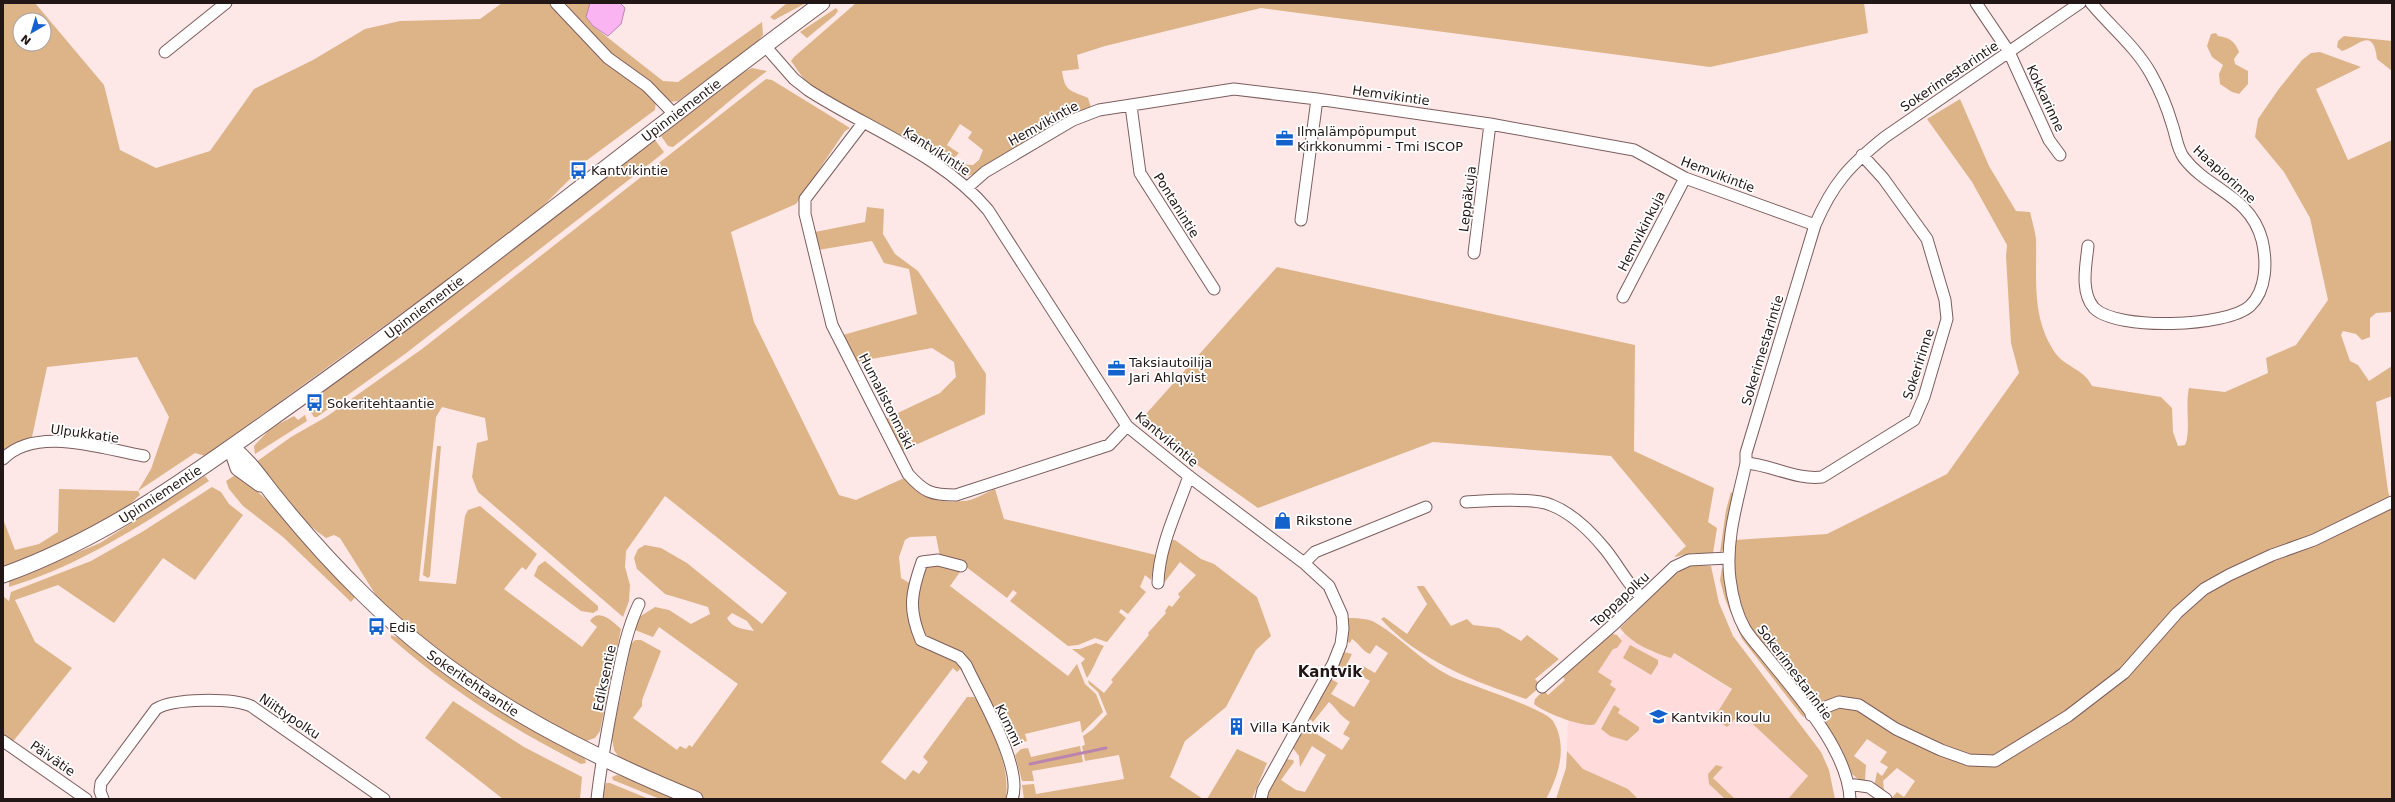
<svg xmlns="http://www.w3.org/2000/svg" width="2395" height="802" font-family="'DejaVu Sans',sans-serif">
	<rect width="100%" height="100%" fill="#fee8e7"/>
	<path fill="#ffdbdb" d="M1624 633 1651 652 1673 653 1732 690 1808 776 1788 799H1638L1628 789 1583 769 1567 751 1568 722 1603 654Z"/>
	<path fill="#ddb388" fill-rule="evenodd" d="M3 3H35L104 85 120 150 156 168 210 151 254 89 313 60 365 29 400 21 480 19 502 3H552L656 100 655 110 571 172 573 176 540 209 479 257 205 456 195 453 138 491 140 495 113 519 55 548 3 566V519L15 550 39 544 58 532 59 489 138 491 151 469 169 417 137 357 47 367 32 437 18 443 3 455ZM20 20H44V44H20Z
		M565 3H590L586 17 593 26 663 81 678 82 762 22 763 35 755 44 678 101 669 102 614 59Z
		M787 3H806L774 20 770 17Z
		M856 3H1864L1868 33 1710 67 1261 8 1105 46 1077 55 1079 69 1062 71C1065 93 1071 90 1088 98L1091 108 978 173 963 177 954 172V167L957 164 973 165 979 160 983 150 968 138 972 132 960 124 947 145 959 153 951 161 944 164 808 85 791 61 794 57Z
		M836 8 838 11 835 15 807 38 800 32Z
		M2216 33 2218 36C2228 37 2235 41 2239 52L2234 59 2235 64 2248 71V84L2239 94 2232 92 2220 84 2219 74 2223 65 2212 57 2207 46 2211 34Z
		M2344 36 2392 41V71L2377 59C2373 25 2358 47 2342 51L2337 47 2338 41Z
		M2320 52 2361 67 2316 89 2348 160 2392 140V312L2376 313 2370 318V337L2362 340 2356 334 2343 331 2341 335 2350 361 2358 365 2369 381 2392 366V396L2376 402 2388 491 2392 505V799H1891L1897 792 1904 797 1915 781 1897 768 1883 781 1884 790 1882 791 1874 787 1877 772 1882 776 1888 767 1880 762 1887 752 1867 739 1854 756 1866 765 1865 780 1860 781 1852 774 1842 750 1820 715 1748 627 1736 585 1733 562 1735 540 1827 534 1947 474 2019 373 2011 343 2006 256 2007 245 1972 182 1927 119 1960 99 1989 166 2016 211 2030 212C2032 221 2035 230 2036 239 2037 280 2031 318 2056 354 2066 367 2085 370 2092 386L2161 397 2172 408 2173 432 2178 446 2185 445C2191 433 2185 404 2189 388L2225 392 2268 373 2266 358 2296 345 2328 300 2310 218 2284 172 2255 137 2258 119 2278 90 2302 60 2311 53Z
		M752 68 767 71C735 95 705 123 673 147L668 146 661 136 736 76Z
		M766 79 772 80 850 128 845 131 796 204 731 232 754 322 839 495 856 500 904 478C921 497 937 504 963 501 973 501 985 493 995 489L1004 519 1156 555 1151 580 1145 575 1140 587 1146 592 1128 614 1121 609 1119 612 1126 618 1107 642 1095 638 1078 645 1068 646 1010 601 1017 593 1013 590 1007 598 961 563 940 557 936 536 910 537 905 540 899 557 901 578 911 584 908 617 914 638 920 645 946 654 962 666 963 672 960 669 957 672 953 668 881 762 905 780 913 770 919 774 928 762 923 757 967 697H974L977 700C992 732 1010 763 1006 799H705L622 762 614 750 612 738 631 644 635 640H641L661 651 642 700V706L633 718 677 750 680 746 686 749 689 745 692 747 738 684 659 627 653 637 635 630 633 625 636 619 655 607 669 610 691 624 710 614 708 607 665 594 637 569 634 558 638 549 645 545 661 548 687 563 762 624 787 593 665 496 626 551 625 567 630 585 629 601 623 617 478 492 472 477 477 443 488 440 485 418 442 407 436 417 419 581 456 584 465 516 468 510 480 506 537 554 526 570 522 567 504 589 582 647 597 627 590 621C599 607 613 622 621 629L600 731 595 738 583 742 542 723 422 640 377 597 340 538 334 535 326 538C298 519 276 488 256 462L291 437 326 417 422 349ZM732 613 747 621 754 631C743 629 732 628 727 618Z
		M655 140 664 152 662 154 405 354 317 417H314L310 411 319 405 316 400 334 381Z
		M867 207 884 209 883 234 895 254 918 271 986 374 985 414 902 451 885 419 940 393 956 377 954 362 932 348 855 362 843 335 917 314 909 269 884 263 872 241 818 250 815 232 865 222Z
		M1277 267 1635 345 1634 451 1714 488 1708 522 1717 528 1713 553H1694L1674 557 1686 546 1611 456 1433 442 1258 508 1138 423Z
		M305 415 307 421 255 454 254 446 271 428 294 416 298 420Z
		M437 446H441L430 576 428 578 423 575Z
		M237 474 280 511 356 596 351 602 283 537 243 506 229 489 226 481Z
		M205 476 209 481C145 523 82 565 9 587V581L100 543Z
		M212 487 221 492 229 504 243 515 195 580 163 558 114 623 58 585 15 600 35 642 72 668 11 744 3 738V596L9 601 11 592 91 561 142 532Z
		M1731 492 1733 493 1725 549 1720 552 1726 510Z
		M1170 540H1175L1201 559 1214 564 1257 597 1271 636 1256 650 1226 707 1185 741 1170 777 1203 799H1024L1022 785 1034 784 1036 794 1124 779 1119 755 1085 761 1082 746 1085 745 1083 736 1093 729 1107 714 1098 692 1089 684 1088 680 1104 693 1113 682 1111 680 1149 635 1148 633 1166 613 1165 611 1169 605 1172 607 1180 597 1178 594 1196 575 1180 562 1164 583 1162 573Z
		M545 561 598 606V610L593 613 581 611 534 576 538 566Z
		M952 564 960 572 950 586 1068 676 1077 664 1085 684 1096 694 1103 712 1082 733 1080 721 1025 734 1027 741 1019 743 1007 740 969 664 924 640 916 616 922 567Z
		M1697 565 1711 566 1719 603 1733 636 1821 752 1829 770 1835 799H1788L1808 776 1804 772 1741 713 1727 727 1714 718 1732 689 1674 653 1671 658C1652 652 1632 644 1620 628L1670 578 1685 567Z
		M1722 568 1724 570 1729 600 1806 715 1803 717 1742 639 1725 599 1720 580Z
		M1418 586H1424L1426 589 1451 626 1467 619 1473 625 1499 628 1521 641 1527 635 1559 659 1535 679 1541 686 1526 699C1475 682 1418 660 1381 619L1384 617 1407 634 1427 604 1417 587Z
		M1346 618C1355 618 1368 618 1376 623 1402 638 1422 662 1450 676 1469 685 1544 708 1553 721 1568 746 1559 775 1546 799H1265L1286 759 1293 760 1294 762 1281 780 1296 790 1305 792 1326 755 1312 746 1300 767 1299 756 1292 747 1304 726 1342 750 1350 738 1343 734 1350 722C1340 716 1337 709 1329 702L1313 722 1309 718 1331 679 1338 683 1331 694 1354 707 1370 681 1350 669 1344 677 1336 674 1334 673 1344 652 1352 654 1347 664 1356 669 1363 666 1375 673 1388 653 1376 645 1370 654C1361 650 1360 644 1352 639L1350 643 1348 642Z
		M1610 633 1617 635 1622 641 1617 648 1613 649 1598 672 1612 681 1610 685 1616 689 1595 724C1585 729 1543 712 1534 704L1535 699 1544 690 1548 695 1565 680 1563 677Z
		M391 635 399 638 487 704 585 759 586 763 581 764C511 728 451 691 391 638Z
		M1096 643 1104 646C1097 657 1094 668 1087 678L1081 663 1085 659 1072 649H1080Z
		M1630 645 1658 660V664L1651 675 1623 658Z
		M453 701 524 747 582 777 580 799H503L425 738Z
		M1614 705 1620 709 1618 713 1639 727V730L1627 741 1610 736 1601 729Z
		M1080 746 1083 762 1032 771 1034 781H1022L1015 755 1021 749 1028 748 1031 757Z
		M1237 749 1267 763 1252 799H1207Z
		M1567 751 1583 769 1628 789 1638 799H1556L1566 768Z
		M1716 765 1723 767 1713 778 1735 799H1725L1709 784 1708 774Z
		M617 775 622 776 678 799H660L613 780 612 777Z
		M606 783H610L649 799H602Z"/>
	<path fill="#f9b4f1" stroke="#b985af" d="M590 3H620L625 8 621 24 608 36 593 26 586 17Z"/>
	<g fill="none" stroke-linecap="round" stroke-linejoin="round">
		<path stroke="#b985af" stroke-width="3" d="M1030 764 1106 748"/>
		<defs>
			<path id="street" d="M556 3 608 58 647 86 674 114
				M1976 3 2009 52 2049 140 2060 155
				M766 47 794 79 808 90C868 129 941 154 988 210L1127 426 1190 477 1304 563 1329 586 1342 615 1343 629 1341 644 1333 664 1263 790 1261 799
				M165 52 226 3
				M1131 106 1140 173 1214 289
				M863 123 805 199V214L832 325 908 474C924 492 931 495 956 495L1109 445 1127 426
				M968 187 985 172 1073 120 1099 110 1234 89 1317 99 1490 124 1634 150 1685 178 1815 225
				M1301 220 1317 99
				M2088 246C2086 265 2080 292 2094 308 2117 331 2227 327 2250 306 2267 290 2267 261 2262 240 2250 195 2208 190 2184 158 2177 149 2176 135 2172 124 2167 107 2160 90 2151 74 2136 47 2111 27 2091 3
				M1474 253 1490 124
				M1623 297 1685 178
				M3 459C36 425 103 449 144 456
				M1746 463C1772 465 1796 480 1822 477L1914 420 1924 397 1947 319 1945 300 1927 239 1883 178 1862 155
				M1466 502C1486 501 1533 497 1551 505 1572 513 1591 532 1605 549 1618 565 1626 582 1641 597
				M1304 563 1315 552 1426 507
				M961 566 938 560 922 562C911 593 908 609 921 640L959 657 966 665C980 696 1024 768 1012 799
				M1158 583C1159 546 1177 511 1189 476
				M1542 687 1614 624 1674 567 1689 560 1728 558
				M1811 715 1818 710 1839 702 1859 705 1896 729 1941 750 1969 760 1995 761 2068 716 2124 673 2177 613 2204 589 2229 575 2272 555 2314 540 2392 502
				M3 741 86 799
				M1848 784 1869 787 1886 799
				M103 799 100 791 101 783 156 709C173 698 232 698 251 706L384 799
				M597 799C601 762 608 726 615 690 621 661 626 631 639 604
				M1850 799C1848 749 1794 691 1763 652 1757 645 1750 637 1745 629 1737 615 1732 595 1730 579 1725 540 1738 500 1746 463V453L1815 225C1833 183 1850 165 1885 137L2080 3"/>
			<path id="secondary" d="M231 447C250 462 258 475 273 494 301 529 332 564 364 595 460 690 571 748 695 799
				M231 447 238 468 260 484
				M3 575C112 536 203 467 296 401 475 274 645 134 822 3"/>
		</defs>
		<use href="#street" stroke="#7c5d5d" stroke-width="13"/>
		<use href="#secondary" stroke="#7c5d5d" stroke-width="17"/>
		<use href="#street" stroke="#fff" stroke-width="11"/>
		<use href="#secondary" stroke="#fff" stroke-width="15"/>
	</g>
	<defs>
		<symbol id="office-bare" viewBox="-9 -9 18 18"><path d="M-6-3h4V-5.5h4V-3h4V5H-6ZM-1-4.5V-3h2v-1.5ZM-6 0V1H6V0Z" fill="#1662cd" stroke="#fff" stroke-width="2.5" paint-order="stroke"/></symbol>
		<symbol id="bus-bare" viewBox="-9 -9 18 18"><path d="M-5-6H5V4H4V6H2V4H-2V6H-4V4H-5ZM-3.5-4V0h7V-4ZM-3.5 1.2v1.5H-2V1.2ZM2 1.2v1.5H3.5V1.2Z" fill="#1662cd" stroke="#fff" stroke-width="2.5" paint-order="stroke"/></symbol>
		<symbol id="shop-bare" viewBox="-9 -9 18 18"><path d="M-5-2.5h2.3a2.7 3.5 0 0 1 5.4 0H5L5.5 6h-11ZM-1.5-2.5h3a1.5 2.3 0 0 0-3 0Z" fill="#1662cd" stroke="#fff" stroke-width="2.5" paint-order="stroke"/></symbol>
		<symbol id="school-bare" viewBox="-9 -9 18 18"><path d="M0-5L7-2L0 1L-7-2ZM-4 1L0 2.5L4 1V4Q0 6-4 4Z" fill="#1662cd" stroke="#fff" stroke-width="2.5" paint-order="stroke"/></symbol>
		<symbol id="building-bare" viewBox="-9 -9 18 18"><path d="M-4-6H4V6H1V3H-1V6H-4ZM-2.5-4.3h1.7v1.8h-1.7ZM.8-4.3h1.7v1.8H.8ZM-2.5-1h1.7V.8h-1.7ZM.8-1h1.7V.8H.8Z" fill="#1662cd" stroke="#fff" stroke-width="2.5" paint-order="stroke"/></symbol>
	</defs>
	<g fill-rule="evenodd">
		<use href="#office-bare" x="1272" y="126" width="25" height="25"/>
		<use href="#bus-bare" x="566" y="158" width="25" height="25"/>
		<use href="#office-bare" x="1104" y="356" width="25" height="25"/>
		<use href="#bus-bare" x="302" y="390" width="25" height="25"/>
		<use href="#shop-bare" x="1270" y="508" width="25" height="25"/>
		<use href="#bus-bare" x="364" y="614" width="25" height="25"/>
		<use href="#school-bare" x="1646" y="704" width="25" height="25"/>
		<use href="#building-bare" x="1224" y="714" width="25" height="25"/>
	</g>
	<g text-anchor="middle" stroke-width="3.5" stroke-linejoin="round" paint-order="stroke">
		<g font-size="13" fill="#231616" stroke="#fff">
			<text transform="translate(1949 76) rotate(-34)" y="5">Sokerimestarintie</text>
			<text transform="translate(1391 95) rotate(8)" y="5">Hemvikintie</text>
			<text transform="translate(2046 98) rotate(65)" y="5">Kokkarinne</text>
			<text transform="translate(681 110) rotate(-37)" y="5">Upinniementie</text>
			<text transform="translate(1043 123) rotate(-29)" y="5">Hemvikintie</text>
			<text transform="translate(937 151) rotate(33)" y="5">Kantvikintie</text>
			<text transform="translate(1718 174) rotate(21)" y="5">Hemvikintie</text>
			<text transform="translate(2225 174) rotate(42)" y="5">Haapiorinne</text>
			<text transform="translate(1467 199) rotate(-83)" y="5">Leppäkuja</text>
			<text transform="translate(1177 205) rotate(58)" y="5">Pontanintie</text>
			<text transform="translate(1641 231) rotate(-63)" y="5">Hemvikinkuja</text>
			<text transform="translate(424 307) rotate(-37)" y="5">Upinniementie</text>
			<text transform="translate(1762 350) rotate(-73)" y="5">Sokerimestarintie</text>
			<text transform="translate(1918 364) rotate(-72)" y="5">Sokeririnne</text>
			<text transform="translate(887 401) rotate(63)" y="5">Humalistonmäki</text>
			<text transform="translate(85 433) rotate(8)" y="5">Ulpukkatie</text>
			<text transform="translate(1167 439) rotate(40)" y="5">Kantvikintie</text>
			<text transform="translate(160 494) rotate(-33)" y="5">Upinniementie</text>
			<text transform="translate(1620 599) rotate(-43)" y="5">Toppapolku</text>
			<text transform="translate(1795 672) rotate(53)" y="5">Sokerimestarintie</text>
			<text transform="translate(604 678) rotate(-78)" y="5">Ediksentie</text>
			<text transform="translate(473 683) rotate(34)" y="5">Sokeritehtaantie</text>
			<text transform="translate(290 716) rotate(34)" y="5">Niittypolku</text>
			<text transform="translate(1009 725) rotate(64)" y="5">Kummi</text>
			<text transform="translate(53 758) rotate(35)" y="5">Päivätie</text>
		</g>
		<g font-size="13" fill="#231616" stroke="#fff" text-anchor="start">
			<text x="1297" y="136">Ilmalämpöpumput<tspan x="1297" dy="15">Kirkkonummi - Tmi ISCOP</tspan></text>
			<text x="591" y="175">Kantvikintie</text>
			<text x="1129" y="367">Taksiautoilija<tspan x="1129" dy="15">Jari Ahlqvist</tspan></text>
			<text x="327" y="408">Sokeritehtaantie</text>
			<text x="1296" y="525">Rikstone</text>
			<text x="389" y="632">Edis</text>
			<text x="1671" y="722">Kantvikin koulu</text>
			<text x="1250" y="732">Villa Kantvik</text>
		</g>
		<g font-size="15" font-weight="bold" fill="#231616" stroke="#fff">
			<text x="1330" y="677">Kantvik</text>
		</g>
	</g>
	<rect width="2395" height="802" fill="none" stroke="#231616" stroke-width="8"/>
	<g transform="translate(32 32) rotate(218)"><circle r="19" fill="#ffffff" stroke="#a7a2a2"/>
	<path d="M0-3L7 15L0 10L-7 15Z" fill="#1662cd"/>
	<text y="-6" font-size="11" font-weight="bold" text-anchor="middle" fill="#231616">N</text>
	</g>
</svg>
